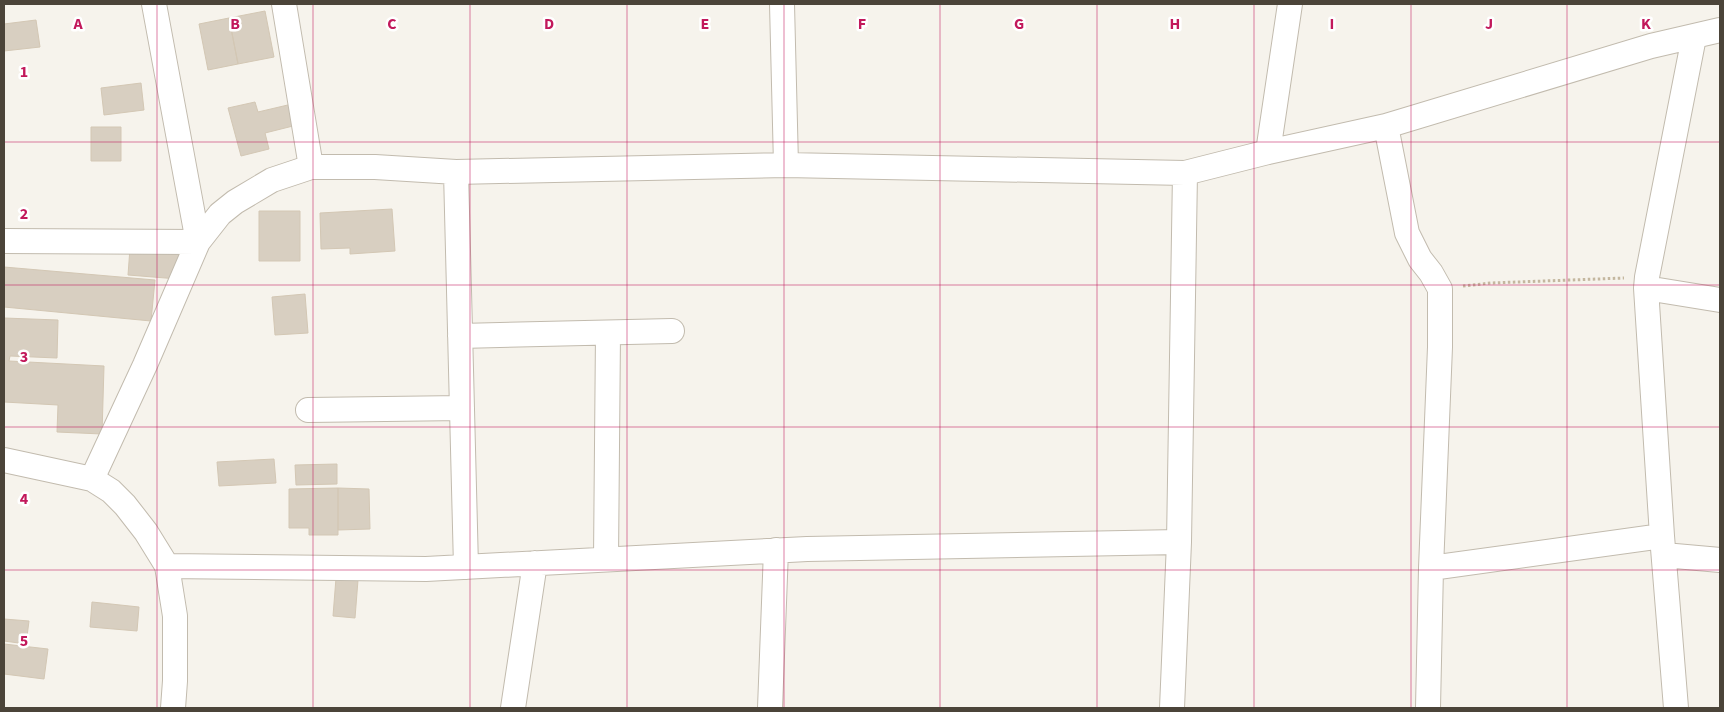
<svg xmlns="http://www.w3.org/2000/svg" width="1724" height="712" font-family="'Source Sans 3',sans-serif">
	<rect width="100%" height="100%" fill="#f6f3ec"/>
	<path fill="#d8cfc1" stroke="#d3c7b4" d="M265 11 274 57 238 64 229 18Z
		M229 18 238 64 208 70 199 24Z
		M36 20 40 47 4 51V24Z
		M141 83 144 110 104 115 101 88Z
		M255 102 258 112 292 104 297 125 265 133 269 149 241 156 228 108Z
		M91 127H121V161H91Z
		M392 209 395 251 350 254V248L321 249 320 213Z
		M259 211H300V261H259Z
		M130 248 180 252 178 279 128 275Z
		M4 267 155 280 151 321 4 307Z
		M305 294 308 333 275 335 272 297Z
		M4 318 58 320 57 358 10 356 9 361 104 366 102 434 57 432 58 405 4 402Z
		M274 459 276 483 219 486 217 462Z
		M337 464V484L296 485 295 465Z
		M338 488V535H309V528H289V489Z
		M338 488 369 489 370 529 338 530Z
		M336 578 358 580 355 618 333 616Z
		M92 602 139 607 137 631 90 627Z
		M4 619 29 621 26 644 4 641Z
		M4 644 48 649 44 679 4 674Z"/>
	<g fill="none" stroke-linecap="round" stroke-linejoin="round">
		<defs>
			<path id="minor" d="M284 4 311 167
				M782 4 786 165
				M1386 126 1407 233 1420 259 1431 273 1440 289V347L1431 568 1428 708
				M1268 152 1290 4
				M456 172 466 567
				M4 241 198 242 154 4
				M1646 288 1720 300
				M460 336 672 331
				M308 410 462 408
				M4 460 92 479 111 491 125 505 146 532 167 566 175 616V681L173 708
				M92 479 145 365 198 242 220 214 235 202 272 180 311 167H375L456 172 786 165 1185 173 1268 152 1386 126 1651 46 1720 30
				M1664 555 1720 560
				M606 559 608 333
				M167 566 426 569 807 549 1179 542
				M1431 568 1662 536
				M513 708 535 563
				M770 708 776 550
				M1172 708 1179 542 1185 173
				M1676 708 1662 536 1646 288 1647 277 1694 37"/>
		</defs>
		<use href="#minor" stroke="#c2bbae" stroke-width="26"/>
		<path stroke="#c4b79f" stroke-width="3" stroke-dasharray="2.5 2.5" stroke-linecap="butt" d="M1463 286 1491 283 1624 278"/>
		<use href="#minor" stroke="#fff" stroke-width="24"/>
	</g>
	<path fill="none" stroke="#c2185b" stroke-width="1" stroke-opacity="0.55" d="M157 4V708M313 4V708M470 4V708M627 4V708M784 4V708M940 4V708M1097 4V708M1254 4V708M1411 4V708M1567 4V708M4 142H1720M4 285H1720M4 427H1720M4 570H1720"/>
	<g font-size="16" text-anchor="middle" font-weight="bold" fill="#c2185b" stroke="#fff" stroke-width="5" stroke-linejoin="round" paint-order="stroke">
		<text x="78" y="29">A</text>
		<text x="235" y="29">B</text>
		<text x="392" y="29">C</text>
		<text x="549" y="29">D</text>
		<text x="705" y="29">E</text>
		<text x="862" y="29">F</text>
		<text x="1019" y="29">G</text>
		<text x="1175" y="29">H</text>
		<text x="1332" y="29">I</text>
		<text x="1489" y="29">J</text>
		<text x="1646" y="29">K</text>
		<text x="24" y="77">1</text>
		<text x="24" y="219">2</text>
		<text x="24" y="362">3</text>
		<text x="24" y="504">4</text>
		<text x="24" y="646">5</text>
	</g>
	<rect width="1724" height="712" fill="none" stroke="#4b4439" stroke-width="10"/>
</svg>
